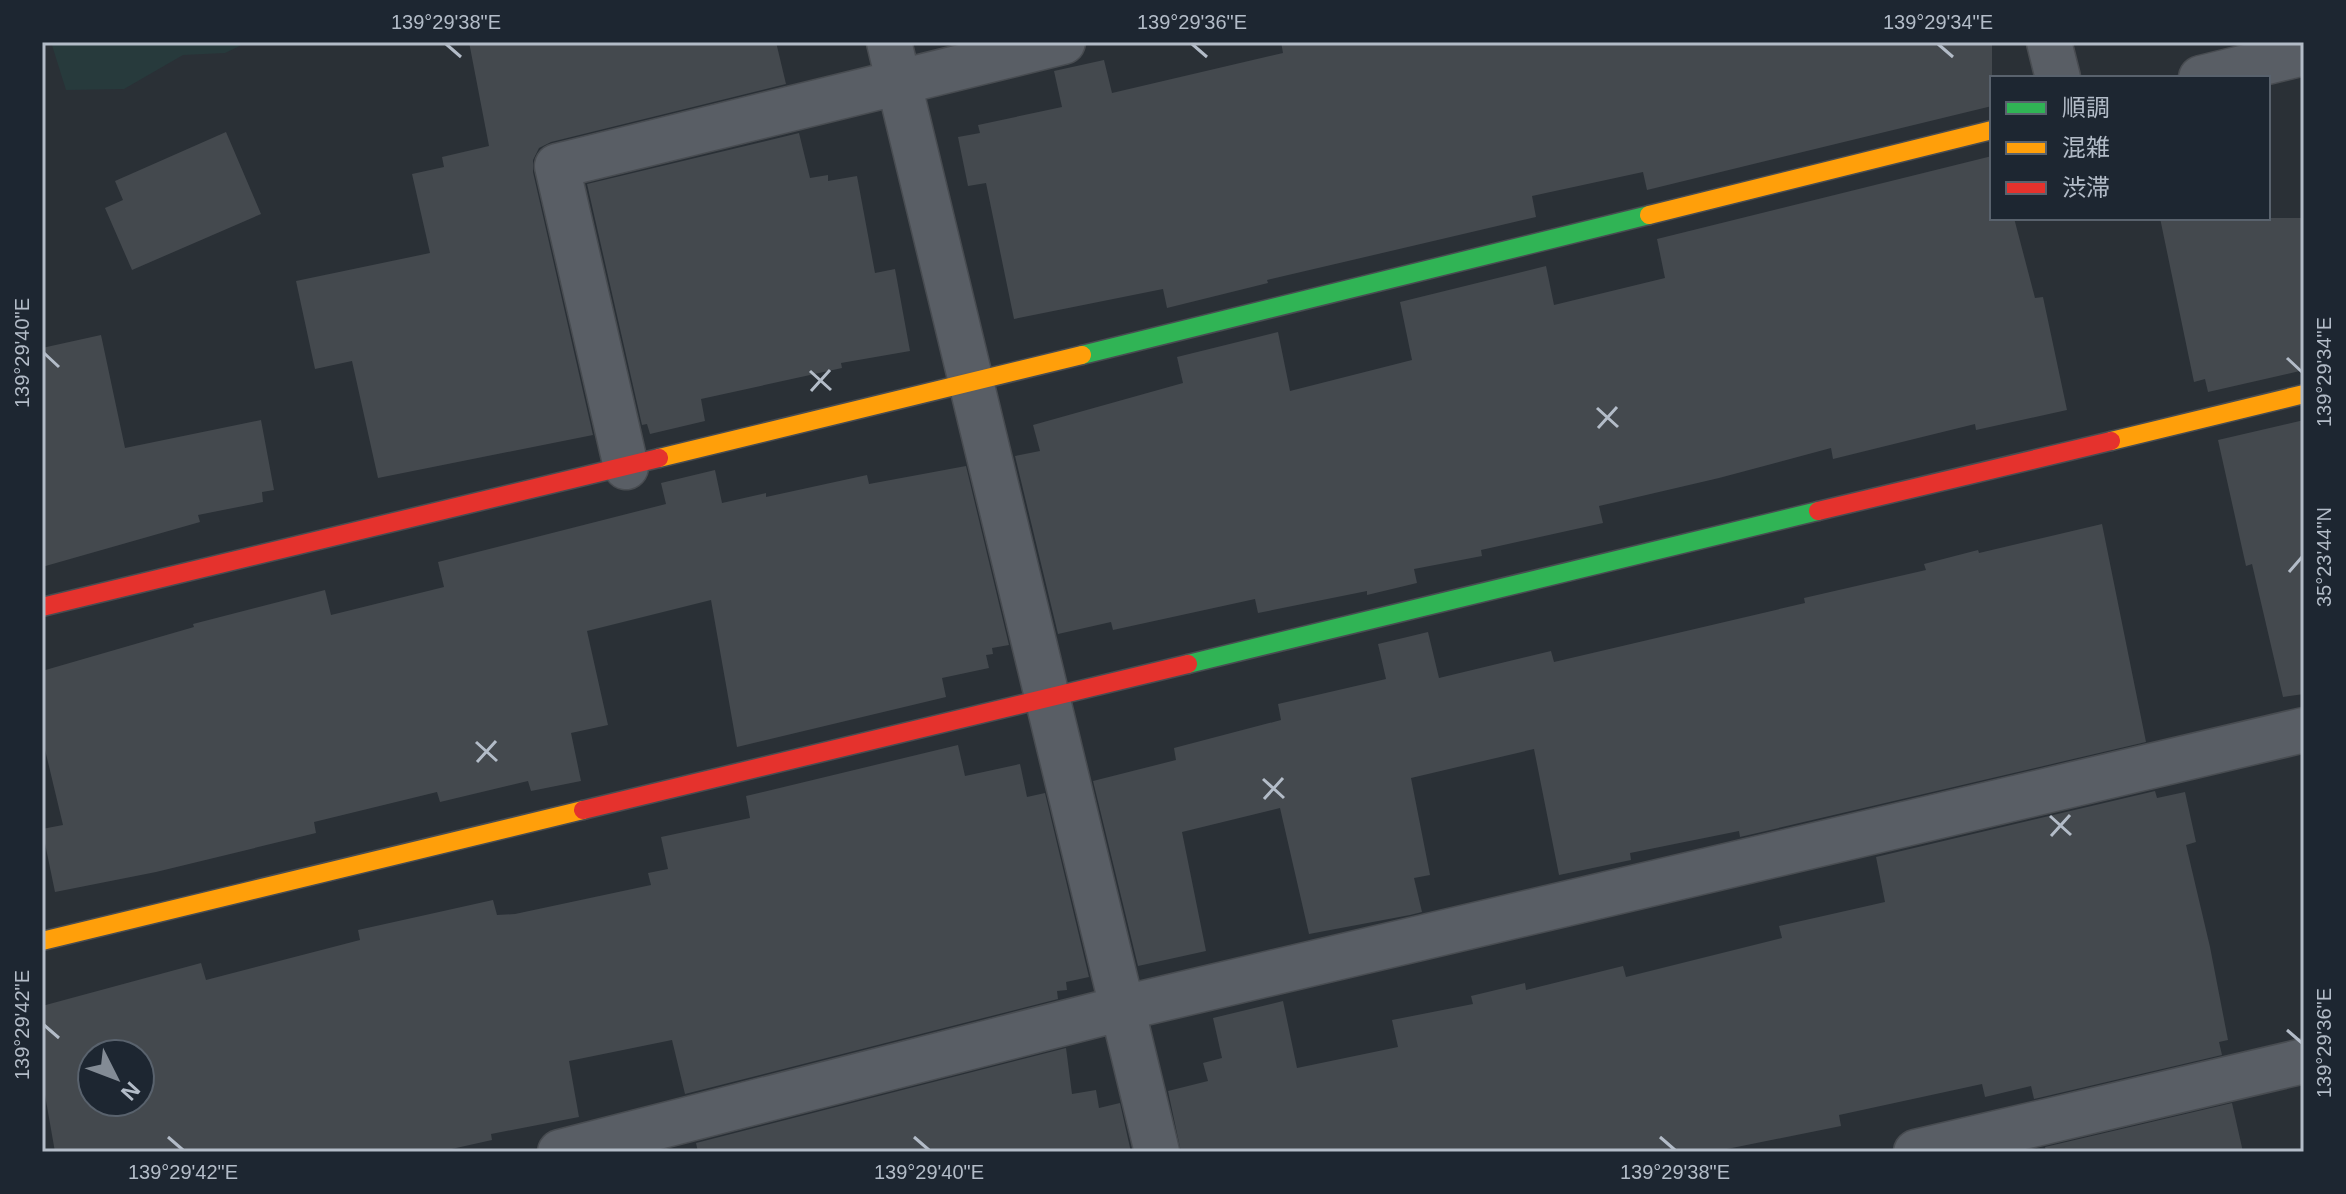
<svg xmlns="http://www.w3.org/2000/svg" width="2346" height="1194" font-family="Helvetica,'Noto Sans JP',sans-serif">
	<rect width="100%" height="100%" fill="#2a3036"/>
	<path fill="#273a3c" d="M51 42H248L225 53 183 55 124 89 66 90Z"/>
	<path fill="#44494e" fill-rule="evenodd" d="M469 42H776L786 84 551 142 539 148 533 160V172L593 435 378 478 352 361 315 369 296 281 430 253 412 174 444 167 442 157 489 146Z
		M1281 42H1992V106L1647 190 1643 172 1532 196 1536 217 1267 280 1268 283 1167 308 1163 289 1014 319 986 183 968 186 958 137 980 133 978 125 1062 107 1054 71 1104 60 1112 93 1283 53Z
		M226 132 261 214 132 270 105 208 123 200 115 181Z
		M799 133 810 178 828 175V181L857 176 875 273 895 269 910 351 841 363 842 368 701 399 705 421 650 434 647 424 642 425 587 184Z
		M1992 156V218H2014L2035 298 2043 297 2067 410 1976 430 1975 424 1833 459 1831 448 1719 478 1599 506 1603 523 1481 550 1482 556 1414 569 1417 583 1367 595V591L1258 613 1255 599 1113 630 1111 622 1058 634 1015 456 1040 451 1033 425 1183 383 1177 357 1278 332 1290 391 1412 360 1400 302 1546 266 1554 305 1665 278 1657 239Z
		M2160 218H2304V370L2208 392 2205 379 2194 382Z
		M101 335 125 448 261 420 274 490 262 492 263 502 198 515 200 522 42 567V348Z
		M2304 420V694L2283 697 2252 564 2246 566 2218 440Z
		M966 466 1009 645 992 648 993 654 986 655 989 668 942 678 946 697 737 747 711 600 587 631 608 725 571 733 581 781 531 791 528 781 440 802 437 792 314 822 316 833 156 872 55 892 42 829 63 825 42 737V671L194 627 193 624 325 590 331 615 444 587 438 562 666 504 661 483 715 470 722 503 766 493V497L867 475 869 484Z
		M2102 524 2146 742 1740 837 1739 831 1630 853 1631 860 1559 875 1534 749 1411 778 1430 875 1414 878 1422 912 1410 915 1309 934 1280 808 1182 832 1206 951 1138 966 1093 781 1176 760 1174 748 1281 720 1278 704 1386 679 1378 644 1428 632 1439 678 1551 651 1554 662 1805 603 1804 598 1926 570 1924 564 1978 550 1979 553Z
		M958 745 965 776 1020 764 1027 797 1045 793 1089 977 1066 982 1067 990 1057 991 1058 999 685 1094 672 1040 569 1061 579 1117 491 1134 492 1140 438 1152H55L42 1078V1006L201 963 206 980 360 940 358 930 493 900 497 915 515 914 651 885 648 873 668 869 661 837 750 818 746 796ZM92 1054H140V1102H92Z
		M2155 791 2157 798 2185 792 2196 842 2186 845 2210 947 2228 1040 2219 1042 2222 1055 2034 1099 2031 1086 1985 1097 1982 1084 1839 1115 1841 1126 1712 1152H1181L1168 1091 1208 1081 1203 1063 1222 1058 1213 1018 1283 1001 1297 1068 1398 1047 1392 1020 1473 1004 1471 996 1525 983 1526 990 1623 966 1626 977 1782 938 1779 926 1885 902 1876 857Z
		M1066 1048 1072 1094 1096 1090 1099 1108 1120 1103 1131 1152H698L696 1143Z
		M2232 1103 2243 1152H2046L2045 1147Z"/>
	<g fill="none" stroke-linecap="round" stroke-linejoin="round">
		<defs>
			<path id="street" d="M889 42 1157 1152
				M2049 42 2058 78
				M2201 78 2304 53
				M626 467 557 166 1063 42
				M560 1152 1123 1008 2304 730
				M1916 1152 2304 1061"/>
			<path id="fast" d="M1082 355 1649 215
				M1188 664 1818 511"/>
			<path id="slow" d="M1649 215 1992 130
				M2111 441 2304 394
				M659 458 1082 355
				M42 941 583 810"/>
			<path id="jam" d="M1818 511 2111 441
				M42 607 659 458
				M583 810 1188 664"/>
		</defs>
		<use href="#street" stroke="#484c51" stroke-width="47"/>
		<use href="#fast" stroke="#484c51" stroke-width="21"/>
		<use href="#slow" stroke="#484c51" stroke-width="21"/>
		<use href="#jam" stroke="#484c51" stroke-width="21"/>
		<use href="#street" stroke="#595e65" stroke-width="44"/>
		<use href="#fast" stroke="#30b455" stroke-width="18"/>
		<use href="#slow" stroke="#ff9f0a" stroke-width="18"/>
		<use href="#jam" stroke="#e5322d" stroke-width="18"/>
	</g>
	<path fill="none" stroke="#b3bcc8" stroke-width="3" d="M446 44 461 57M1192 44 1207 57M1938 44 1953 57M44 353 59 367M2287 358 2302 372M810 371 831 390M811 391 830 370M1597 408 1618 427M1598 428 1617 407M2289 572 2302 557M476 742 497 761M477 762 496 741M1263 779 1284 798M1264 799 1283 778M2050 816 2071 835M2051 836 2070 815M44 1025 59 1038M2287 1030 2302 1043M168 1137 183 1150M914 1137 929 1150M1660 1137 1675 1150"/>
	<rect width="2346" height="1194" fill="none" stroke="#1d2631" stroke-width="88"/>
	<rect x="1990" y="76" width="280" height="144" fill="#1d2631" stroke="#59626d" stroke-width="2"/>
	<rect x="2006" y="102" width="40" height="12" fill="#30b455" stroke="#59626d" stroke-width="2"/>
	<text x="2062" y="116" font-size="24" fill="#b3bcc8">順調</text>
	<rect x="2006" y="142" width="40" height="12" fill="#ff9f0a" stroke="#59626d" stroke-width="2"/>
	<text x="2062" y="156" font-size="24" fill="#b3bcc8">混雑</text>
	<rect x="2006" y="182" width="40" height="12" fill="#e5322d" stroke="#59626d" stroke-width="2"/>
	<text x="2062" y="196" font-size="24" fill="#b3bcc8">渋滞</text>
	<g transform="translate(116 1078) rotate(132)"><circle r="38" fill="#1d2631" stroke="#59626d" stroke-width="2"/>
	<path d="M0-6L14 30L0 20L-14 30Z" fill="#838b95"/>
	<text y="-12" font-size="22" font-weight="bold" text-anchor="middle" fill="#b3bcc8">N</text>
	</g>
	<rect x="44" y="44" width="2258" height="1106" fill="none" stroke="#b3bcc8" stroke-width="3"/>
	<g font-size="20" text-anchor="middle" fill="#b3bcc8">
		<text x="446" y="29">139°29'38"E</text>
		<text x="1192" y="29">139°29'36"E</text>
		<text x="1938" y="29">139°29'34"E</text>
		<text transform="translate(22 353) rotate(-90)" y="7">139°29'40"E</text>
		<text transform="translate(2324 372) rotate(-90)" y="7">139°29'34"E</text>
		<text transform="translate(2324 557) rotate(-90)" y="7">35°23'44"N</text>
		<text transform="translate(22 1025) rotate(-90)" y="7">139°29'42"E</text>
		<text transform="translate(2324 1043) rotate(-90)" y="7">139°29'36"E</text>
		<text x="183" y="1179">139°29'42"E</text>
		<text x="929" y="1179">139°29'40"E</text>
		<text x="1675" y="1179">139°29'38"E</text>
	</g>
</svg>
